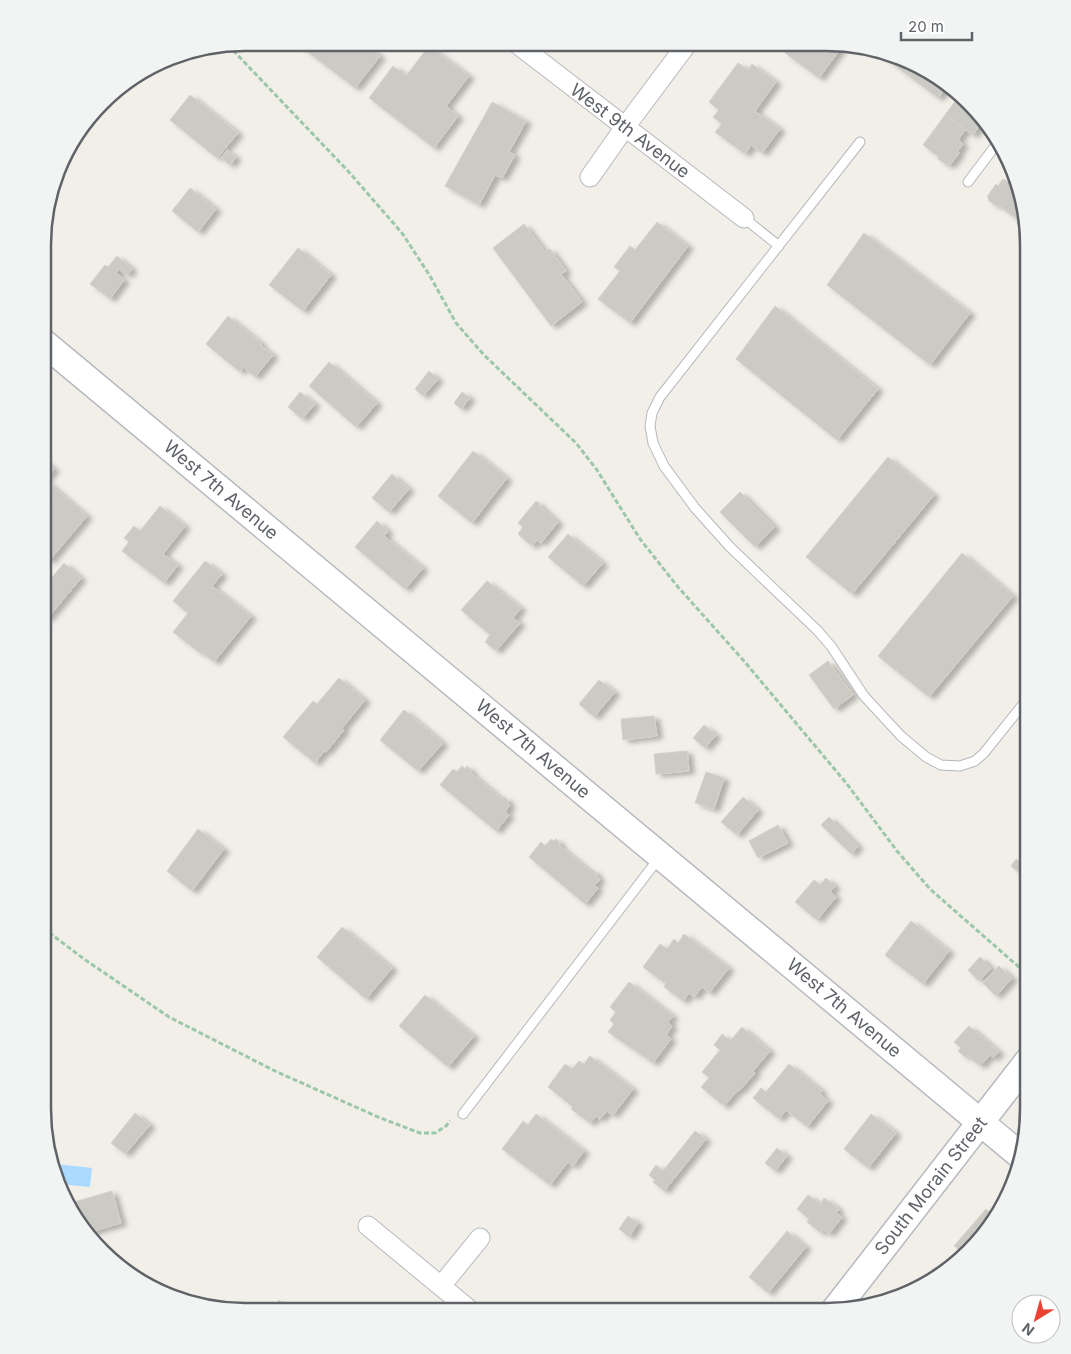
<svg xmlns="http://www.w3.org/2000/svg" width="1071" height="1354" font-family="Inter,sans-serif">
	<defs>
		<filter id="shadow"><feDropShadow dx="5.5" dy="3" stdDeviation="2.5" flood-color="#0004"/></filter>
	</defs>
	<rect width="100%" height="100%" fill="#f1efe8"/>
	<path fill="#aadaff" d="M56 1164 92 1168 90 1187 59 1184 55 1174Z"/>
	<path fill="#cccac5" stroke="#d6d1c6" filter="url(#shadow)" d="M296 43H370L368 46 380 56 355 88Z
		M792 44 794 45 844 44 819 78 785 53Z
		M429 46 469 76 446 106 458 116 434 148 369 98 393 66 406 76Z
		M881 55 915 68 909 76Z
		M738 63 748 70 752 64 776 82 755 111 780 129 762 153 751 145 745 154 715 132 722 124 713 117 719 110 709 102Z
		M915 68 939 77 947 86 938 98 909 76Z
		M190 95 238 133 217 158 170 120Z
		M958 97 981 123 973 135 945 115Z
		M492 102 526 121 509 152 515 155 502 178 495 175 479 205 445 186Z
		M945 115 965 130 958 140 963 144 958 151 959 153 950 165 948 164 947 165 938 159 939 157 923 145Z
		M227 150 236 157 230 165 221 158Z
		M1014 174 1022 193 1023 206 1015 218 997 204 996 206 988 200 989 198 987 197 996 184 998 186 1003 179 1008 182Z
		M190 188 216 209 198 232 172 211Z
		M657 222 688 246 630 323 598 299 620 271 614 267 630 246 635 250Z
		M524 224 545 252 550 249 566 271 561 274 582 302 551 326 493 248Z
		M864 233 970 313 930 365 827 285Z
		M298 248 331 275 303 311 269 285Z
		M117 256 132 269 127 275 119 269 116 273 124 280 110 299 90 284 105 265 108 267Z
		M775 306 878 389 837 440 736 359Z
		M228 316 262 344 260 345 273 355 255 377 243 367 240 372 206 344Z
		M329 362 377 403 356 427 309 386Z
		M429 371 438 379 423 396 415 389Z
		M300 392 315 404 302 419 288 407Z
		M462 392 470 398 461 409 454 403Z
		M473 451 507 478 472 523 438 496Z
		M888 457 934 495 852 594 806 557Z
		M44 460 54 469 45 480 87 516 49 561 44 557Z
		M392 474 409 489 389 512 372 498Z
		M740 492 775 527 755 547 720 512Z
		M536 501 540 504 539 505 558 522 541 543 537 540 532 546 518 534 523 527 518 523Z
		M160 506 185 526 163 554 178 565 164 583 122 551 129 542 124 538 134 526 140 531Z
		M377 521 388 531 384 536 423 568 405 589 355 547Z
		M568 534 603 563 583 586 548 557Z
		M962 553 1013 596 929 697 878 656Z
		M205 561 222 574 212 586 251 616 214 662 201 652 200 653 173 632 188 613 173 601Z
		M64 563 81 578 47 619 43 616 44 587Z
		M487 581 521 608 513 618 520 623 496 651 485 642 490 635 461 610Z
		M828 661 853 695 834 709 809 675Z
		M339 678 365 700 342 728 344 730 326 752 324 751 315 763 283 737 313 701 317 704Z
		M599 680 615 692 594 717 579 704Z
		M404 710 443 743 418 771 380 740Z
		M654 716 657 736 623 740 621 719Z
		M704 725 716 735 705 748 693 738Z
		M687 751 689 771 656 774 654 754Z
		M462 766 466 769 467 766 471 770 470 772 503 800 505 797 508 801 507 802 510 805 505 812 509 815 496 831 440 785 453 769 457 772Z
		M706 772 724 778 714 809 695 803Z
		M743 797 758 810 737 835 721 822Z
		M829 817 858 846 851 854 821 825Z
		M778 825 788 843 758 858 749 841Z
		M198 829 224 849 192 891 167 871Z
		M551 839 554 841 556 839 560 843 559 845 591 872 593 870 597 874 596 876 600 879 594 886 598 888 585 904 529 857 541 842 545 846Z
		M1028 852V880L1011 866 1016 859 1020 862Z
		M826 878 835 886 830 892 836 897 817 920 795 902 814 880 820 885Z
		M911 921 949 951 923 984 885 955Z
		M342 927 392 968 366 999 317 957Z
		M684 934 729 968 709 993 702 987 694 997 689 993 683 1001 664 987 666 984 643 967 660 944 667 949 674 939 678 943Z
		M980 957 991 968 979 981 968 970Z
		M999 966 1012 978 996 996 983 983Z
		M629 982 673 1016 668 1022 672 1026 666 1035 671 1039 653 1063 608 1032 614 1024 610 1020 616 1012 610 1007Z
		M425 995 474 1036 448 1067 399 1026Z
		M969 1026 999 1052 993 1058 990 1055 980 1066 967 1055 965 1057 958 1051 961 1048 954 1042Z
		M742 1027 770 1051 753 1071 755 1073 739 1091 738 1090 724 1106 701 1087 709 1078 702 1072 720 1050 714 1045 722 1034 730 1041Z
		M590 1056 633 1089 613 1115 607 1111 600 1119 596 1116 590 1123 571 1109 573 1107 548 1087 565 1064 572 1069 579 1061 584 1064Z
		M789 1064 822 1091 819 1093 828 1101 807 1127 786 1110 779 1119 753 1098 761 1088 766 1092Z
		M135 1113 150 1125 125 1154 111 1143Z
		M536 1114 584 1151 573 1166 568 1162 550 1185 502 1149 523 1121 528 1125Z
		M871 1114 896 1133 868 1168 844 1149Z
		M695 1131 706 1139 664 1191 653 1182 655 1180 649 1175 656 1165 663 1171Z
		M777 1148 787 1156 775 1171 765 1163Z
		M112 1191 121 1223 90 1232 69 1210 67 1204Z
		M808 1195 820 1204 824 1198 839 1209 836 1213 842 1217 829 1234 823 1229 821 1233 807 1222 809 1219 797 1209Z
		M986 1209 996 1218 995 1221 962 1252 954 1246Z
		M628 1216 638 1223 629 1237 619 1229Z
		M787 1231 806 1247 768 1293 749 1277Z
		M279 1300 292 1310 291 1311H271Z"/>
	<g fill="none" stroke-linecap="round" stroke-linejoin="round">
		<defs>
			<path id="lane" d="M860 142 660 397 652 413 650 426 653 443 664 466 695 508 730 547 817 630 831 646 864 696 901 736 926 757 941 765 960 766 975 761 984 753 1028 698
				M968 182 999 141
				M744 218 779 246
				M463 1114 659 858"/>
			<path id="street" d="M516 43 744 218
				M590 177 625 127 687 44
				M368 1226 471 1311
				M441 1286 480 1238"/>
			<path id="secondary" d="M44 343 1021 1156
				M834 1311 1028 1061"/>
		</defs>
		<use href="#lane" stroke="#b5b8bc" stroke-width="11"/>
		<use href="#street" stroke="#b5b8bc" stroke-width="21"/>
		<use href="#secondary" stroke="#b6babf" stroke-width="29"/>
		<path stroke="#9cc7a9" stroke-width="3" stroke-dasharray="5 2.5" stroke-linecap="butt" d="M228 45 348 171 402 233 430 276 456 323 484 355 576 443 597 470 640 539 678 587 744 661 847 784 897 851 930 889 1028 975
			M43 928 84 959 169 1017 275 1071 378 1117 420 1133H435L446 1126 450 1121"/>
		<use href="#lane" stroke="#fff" stroke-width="9"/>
		<use href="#street" stroke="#fff" stroke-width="19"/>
		<use href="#secondary" stroke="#fff" stroke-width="26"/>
	</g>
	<g text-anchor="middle" stroke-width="4.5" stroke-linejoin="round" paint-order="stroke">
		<g font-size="18" fill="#5f6368" stroke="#fff">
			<text transform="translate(630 131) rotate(37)" y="6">West 9th Avenue</text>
			<text transform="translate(221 490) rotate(40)" y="6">West 7th Avenue</text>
			<text transform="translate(533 749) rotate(40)" y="6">West 7th Avenue</text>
			<text transform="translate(844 1008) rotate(40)" y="6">West 7th Avenue</text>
			<text transform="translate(931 1186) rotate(-52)" y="6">South Morain Street</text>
		</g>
	</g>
	<path d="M0 0H1071V1354H0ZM245 51H826A194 194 0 0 1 1020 245V1109A194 194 0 0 1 826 1303H245A194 194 0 0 1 51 1109V245A194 194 0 0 1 245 51Z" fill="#f2f3f3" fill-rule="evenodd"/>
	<path fill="none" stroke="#5f6368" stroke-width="2.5" d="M245 51H826A194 194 0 0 1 1020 245V1109A194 194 0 0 1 826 1303H245A194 194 0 0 1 51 1109V245A194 194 0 0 1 245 51Z"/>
	<g transform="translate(1036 1319) rotate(217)"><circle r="24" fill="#ffffff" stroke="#bfc1c3"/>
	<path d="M0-4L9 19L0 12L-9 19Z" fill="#ea4335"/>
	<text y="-8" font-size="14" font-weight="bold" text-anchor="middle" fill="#5f6368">N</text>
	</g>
	<path d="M901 32v8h71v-8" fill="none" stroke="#5f6368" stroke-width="2.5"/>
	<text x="908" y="32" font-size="15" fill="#5f6368" stroke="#ffffff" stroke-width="4" paint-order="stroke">20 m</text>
</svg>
